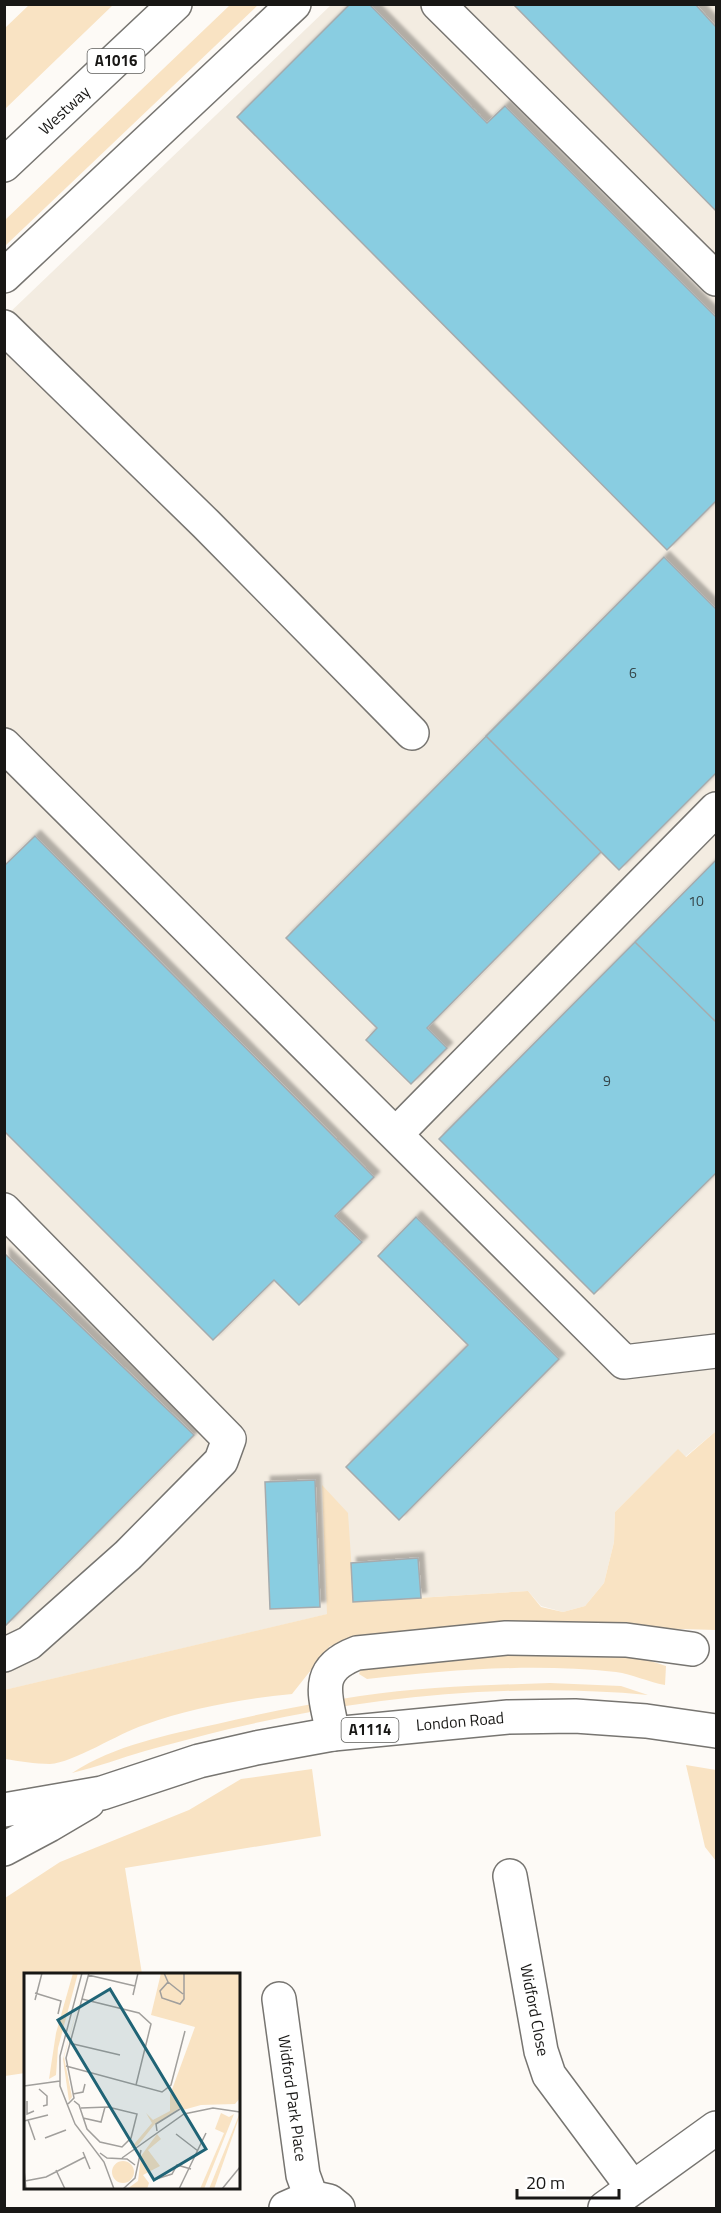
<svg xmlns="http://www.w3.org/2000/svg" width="721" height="2213" font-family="'Titillium Web',sans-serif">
	<defs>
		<filter id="shadow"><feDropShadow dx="5.5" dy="-5.5" stdDeviation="1.5" flood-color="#0004"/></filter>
	</defs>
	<rect width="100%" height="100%" fill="#fdfaf6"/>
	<path fill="#f3ece1" d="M331 5H716V1431L685 1457 678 1450 615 1512 614 1542 604 1583 585 1606 563 1612 541 1606 528 1591 353 1602 322 1486 328 1614 5 1690V317Z"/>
	<path fill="#f9e3c3" d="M30 4 113 5 5 109V28Z
		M230 5H258L5 246V220Z
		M716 1431V1630L646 1628 505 1629 330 1646 292 1694C242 1699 191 1708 144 1725 119 1733 73 1763 50 1764 35 1764 19 1761 5 1759L4 1690 327 1614 322 1485 348 1513 354 1602 528 1591 541 1607 563 1612 585 1606 604 1583 614 1542 615 1512 678 1449 686 1457Z
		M457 1652 626 1653 666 1666 665 1685C648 1682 632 1674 616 1672 532 1663 450 1670 367 1679L359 1674 363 1664Z
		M550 1683 621 1686 648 1695C508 1682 365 1697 229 1729 201 1736 173 1743 145 1751 121 1758 97 1767 72 1773 115 1745 167 1735 217 1724 264 1713 312 1703 360 1696 423 1687 487 1685 550 1683Z
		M686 1765 716 1770V1861L705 1847Z
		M312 1769 321 1836 125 1868 142 1974H26L25 2073 5 2076V1898L60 1862 189 1810 241 1779Z"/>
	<path fill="#89cde1" stroke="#a6abad" stroke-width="1.5" filter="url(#shadow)" d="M350 4H369L487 123 505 106 716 317V501L667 550 237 117Z
		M513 4H695L716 27V211Z
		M664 557 716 609V773L619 870 486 736Z
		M664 557 716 609V773L619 870 601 852 427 1028 447 1048 411 1084 366 1040 377 1028 286 938Z
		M35 836 374 1177 335 1216 362 1242 299 1305 274 1280 213 1340 4 1131V866Z
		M716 860V1022L635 942Z
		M635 942 716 1022V1173L594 1294 439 1139Z
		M416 1217 559 1359 399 1520 346 1467 468 1345 378 1256Z
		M4 1253 194 1435 6 1625 4 1624Z
		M315 1480 320 1607 270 1609 265 1482Z
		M418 1558 421 1598 353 1602 351 1563Z"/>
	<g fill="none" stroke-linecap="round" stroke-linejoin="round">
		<defs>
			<path id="minor" d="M438 4 716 279
				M4 276 294 4
				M4 327 206 524 412 733
				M4 745 624 1362 716 1351
				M396 1134 716 809
				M4 1210 229 1439 221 1461 128 1555 29 1643 4 1655
				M333 1734C326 1696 312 1670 357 1653L506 1638 626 1640 692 1649
				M510 1876 541 2051 549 2075 633 2188
				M279 1999 303 2175 311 2197
				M286 2208 311 2197 329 2201 338 2208
				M605 2208 716 2128"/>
			<path id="major" d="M4 165 175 4
				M4 1810 102 1793 199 1761 256 1748 333 1734 508 1717 575 1716 646 1721 716 1731
				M4 1849 49 1825 88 1802"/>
		</defs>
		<use href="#minor" stroke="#777571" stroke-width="36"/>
		<use href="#major" stroke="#777571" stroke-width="36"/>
		<use href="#minor" stroke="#fff" stroke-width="33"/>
		<use href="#major" stroke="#fff" stroke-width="33"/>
	</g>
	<g text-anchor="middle" stroke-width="4.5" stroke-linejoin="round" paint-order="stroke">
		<g font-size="14" fill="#344448">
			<text x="633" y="678">6</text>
			<text x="696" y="906">10</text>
			<text x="607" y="1086">9</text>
		</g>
		<g fill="#fff" stroke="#5d5d5b" stroke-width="1.5">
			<rect x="87.5" y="49" width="57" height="24" rx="4.5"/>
			<rect x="341.5" y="1718" width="57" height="24" rx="4.5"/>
		</g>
		<g font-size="15" font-weight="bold" fill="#181715">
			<text x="116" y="66">A1016</text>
			<text x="370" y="1735">A1114</text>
		</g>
		<g font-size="16" fill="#181715" stroke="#fff">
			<text transform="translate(64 110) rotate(-43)" y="6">Westway</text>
			<text transform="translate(460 1721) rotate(-5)" y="6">London Road</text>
			<text transform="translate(535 2010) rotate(79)" y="6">Widford Close</text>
			<text transform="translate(293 2098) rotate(82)" y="6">Widford Park Place</text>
		</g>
	</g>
	<g transform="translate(24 1973)">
		<rect width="216" height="216" fill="#fdfaf6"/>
		<path d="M49 0H54L34 75 32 102 25 106 32 60ZM63 0 40 84 48 124 45 128 39 86ZM137 0H216V125L211 131 177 132 159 137 157 134 130 152 114 172 106 176 128 150 122 140 129 147 146 138V122L171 54 127 42ZM197 140 205 144 210 141 180 216H176L200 160 191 156ZM216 142 190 216H185L215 142ZM133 161 137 166 124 177 136 193 119 202 125 210 123 216H103L114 208 117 183ZM88 199a11 11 0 1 1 22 0a11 11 0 1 1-22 0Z" fill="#f9e3c3"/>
		<path fill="none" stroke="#a19f9c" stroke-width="1.5" d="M58 0 36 83V113L51 151 80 189 90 216M140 0 144 9 136 18 138 25 156 31 160 26V0M64 2 111 13M144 9 159 21M11 20 37 28 34 41M109 22 114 0M58 26 115 40 127 51 112 112M11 27 18 0M45 70 96 82M42 93 138 119 147 112 161 58M0 113 36 108M15 116 23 123V132L19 133M49 121 59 119 61 111M3 128V141L10 138M50 128 55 132 63 156 76 169 98 174 107 165 113 141 84 134 57 135M44 131 50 125 42 85 65 0M59 145 77 149 81 134M4 147 11 167M0 148 24 142M133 158 132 151 156 136M152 161 174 178M21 165 42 157M59 179 66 196M76 180 83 185 103 186 111 192M98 185 160 141 189 135 216 139M0 197 2 216M32 197 41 216M129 207 148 201 153 192 167 196M1 208 22 204 61 184M99 216 111 205 117 177M155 216 182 160M198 216 216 194"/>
		<path fill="#206476" fill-opacity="0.15" stroke="#206476" stroke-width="3" d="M86 16 182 176 130 207 34 47Z"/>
		<rect width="216" height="216" fill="none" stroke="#181715" stroke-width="3"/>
	</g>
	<rect width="721" height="2213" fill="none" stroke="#181715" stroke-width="12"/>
	<path d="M517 2189v9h102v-9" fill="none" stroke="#181715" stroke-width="3"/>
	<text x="526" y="2189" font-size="18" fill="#181715" stroke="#ffffff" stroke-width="4.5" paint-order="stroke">20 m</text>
</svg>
